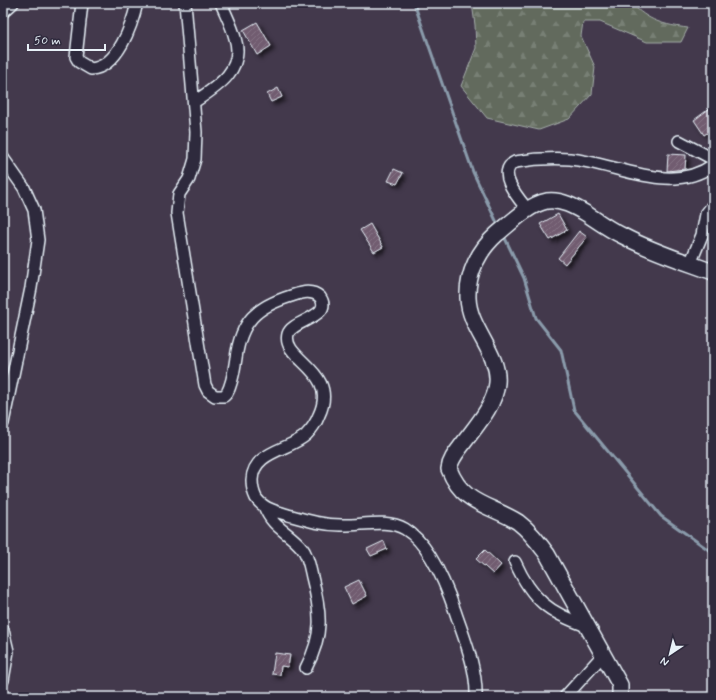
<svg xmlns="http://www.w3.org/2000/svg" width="716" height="700" font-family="Mynerve,sans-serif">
	<defs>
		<pattern id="forest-firs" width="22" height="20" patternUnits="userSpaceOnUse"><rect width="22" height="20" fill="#626a5d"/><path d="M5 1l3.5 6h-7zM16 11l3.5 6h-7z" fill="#788075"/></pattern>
		<pattern id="building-hatch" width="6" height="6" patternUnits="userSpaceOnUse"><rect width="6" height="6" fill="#715b70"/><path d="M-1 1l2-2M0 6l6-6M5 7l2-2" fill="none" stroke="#857385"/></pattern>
		<filter id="shadow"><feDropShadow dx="3.5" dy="3.5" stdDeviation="2" flood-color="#0009"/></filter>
	</defs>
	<rect width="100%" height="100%" fill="#43394c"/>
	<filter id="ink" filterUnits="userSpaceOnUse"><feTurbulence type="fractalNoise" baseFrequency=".025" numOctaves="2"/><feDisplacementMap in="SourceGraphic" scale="8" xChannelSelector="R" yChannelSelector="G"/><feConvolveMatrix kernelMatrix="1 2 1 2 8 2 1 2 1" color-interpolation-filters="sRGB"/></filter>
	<g filter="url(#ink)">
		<path fill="url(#forest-firs)" stroke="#a5aeaa" d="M472 3H631C648 21 664 25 688 28L681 42H647L600 22H583L581 36 595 67 592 94 569 119 539 130 487 118 461 86 476 48 475 25Z"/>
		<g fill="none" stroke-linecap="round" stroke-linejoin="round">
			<path stroke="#8a9bab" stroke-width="3" d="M414 3 473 172 499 227
				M503 234 524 278 536 318 561 350 574 410 661 516 713 553"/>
		</g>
		<path fill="url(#building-hatch)" stroke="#e8f1f8" filter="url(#shadow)" d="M257 22 271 46 257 55 243 30Z
			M278 88 282 97 271 102 267 94Z
			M709 109 713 115V129L704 135 694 120Z
			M668 154 686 155 685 169 667 171Z
			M394 169 403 173 397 184 388 181Z
			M558 214 567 230 550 240 540 224Z
			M370 224 383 247 374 252 360 230Z
			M579 231 587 237 565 264 558 258Z
			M384 541 387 549 371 556 367 549Z
			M485 550 501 565 493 574 476 559Z
			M359 580 367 596 352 604 344 587Z
			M275 653 290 655 288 667 281 666 280 675 272 674Z"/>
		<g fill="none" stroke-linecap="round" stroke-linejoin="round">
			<defs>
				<path id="minor" d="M82 3 76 57 79 62 91 69C118 67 132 25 137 3
					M185 3 196 132 195 159 189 179 179 194 177 213 205 385 208 391 215 396H224L227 393C233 382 234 370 236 358 241 321 256 307 291 296 301 293 311 289 320 297 334 317 292 320 288 334 281 360 340 370 319 415 316 423 311 430 306 435 290 450 253 451 252 480 252 486 253 492 256 498 263 509 276 511 288 515 306 520 322 525 341 525 361 526 386 518 405 529 430 544 446 585 455 611 464 638 477 668 476 697
					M3 12 13 3
					M194 102C217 87 245 70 235 38 232 26 226 15 221 3
					M679 141 713 159
					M3 158 24 188 34 210 38 240 31 288 3 423
					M527 209C519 199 495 172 515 162 533 159 552 158 570 159 616 163 670 196 713 165
					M690 264 702 235 706 214 713 205
					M264 506C273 529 288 531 302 548 308 555 310 568 312 577 321 612 324 634 306 668
					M515 562C532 600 549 613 587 626
					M3 630 8 651 3 680
					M565 697 603 655"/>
				<path id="major" d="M620 697V685L547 554C538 542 530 531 518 522 489 504 463 505 449 469 450 460 456 453 462 445 475 427 495 406 497 383 500 354 469 329 468 298 467 273 479 250 497 234 512 222 528 205 547 201 561 199 575 207 587 214 599 222 610 230 623 236 651 251 683 261 713 272"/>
			</defs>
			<use href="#minor" stroke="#e8f1f8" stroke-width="14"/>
			<use href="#major" stroke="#e8f1f8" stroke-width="18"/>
			<use href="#minor" stroke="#2f2a3d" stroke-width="11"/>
			<use href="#major" stroke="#2f2a3d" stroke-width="15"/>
		</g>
	</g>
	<rect width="716" height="700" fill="none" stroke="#2f2a3d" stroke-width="16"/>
	<rect x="8" y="8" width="700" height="684" fill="none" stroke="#e8f1f8" stroke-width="1.5" filter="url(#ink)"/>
	<g transform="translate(670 654) rotate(215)" stroke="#2f2a3d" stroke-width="3" paint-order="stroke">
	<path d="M0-3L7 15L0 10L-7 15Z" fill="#e8f1f8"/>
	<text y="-6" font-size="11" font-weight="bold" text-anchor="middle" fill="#e8f1f8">N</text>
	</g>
	<path d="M28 44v6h77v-6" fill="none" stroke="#e8f1f8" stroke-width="2"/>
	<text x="34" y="44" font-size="12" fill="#e8f1f8" stroke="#2f2a3d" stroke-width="3" paint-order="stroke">50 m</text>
</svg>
